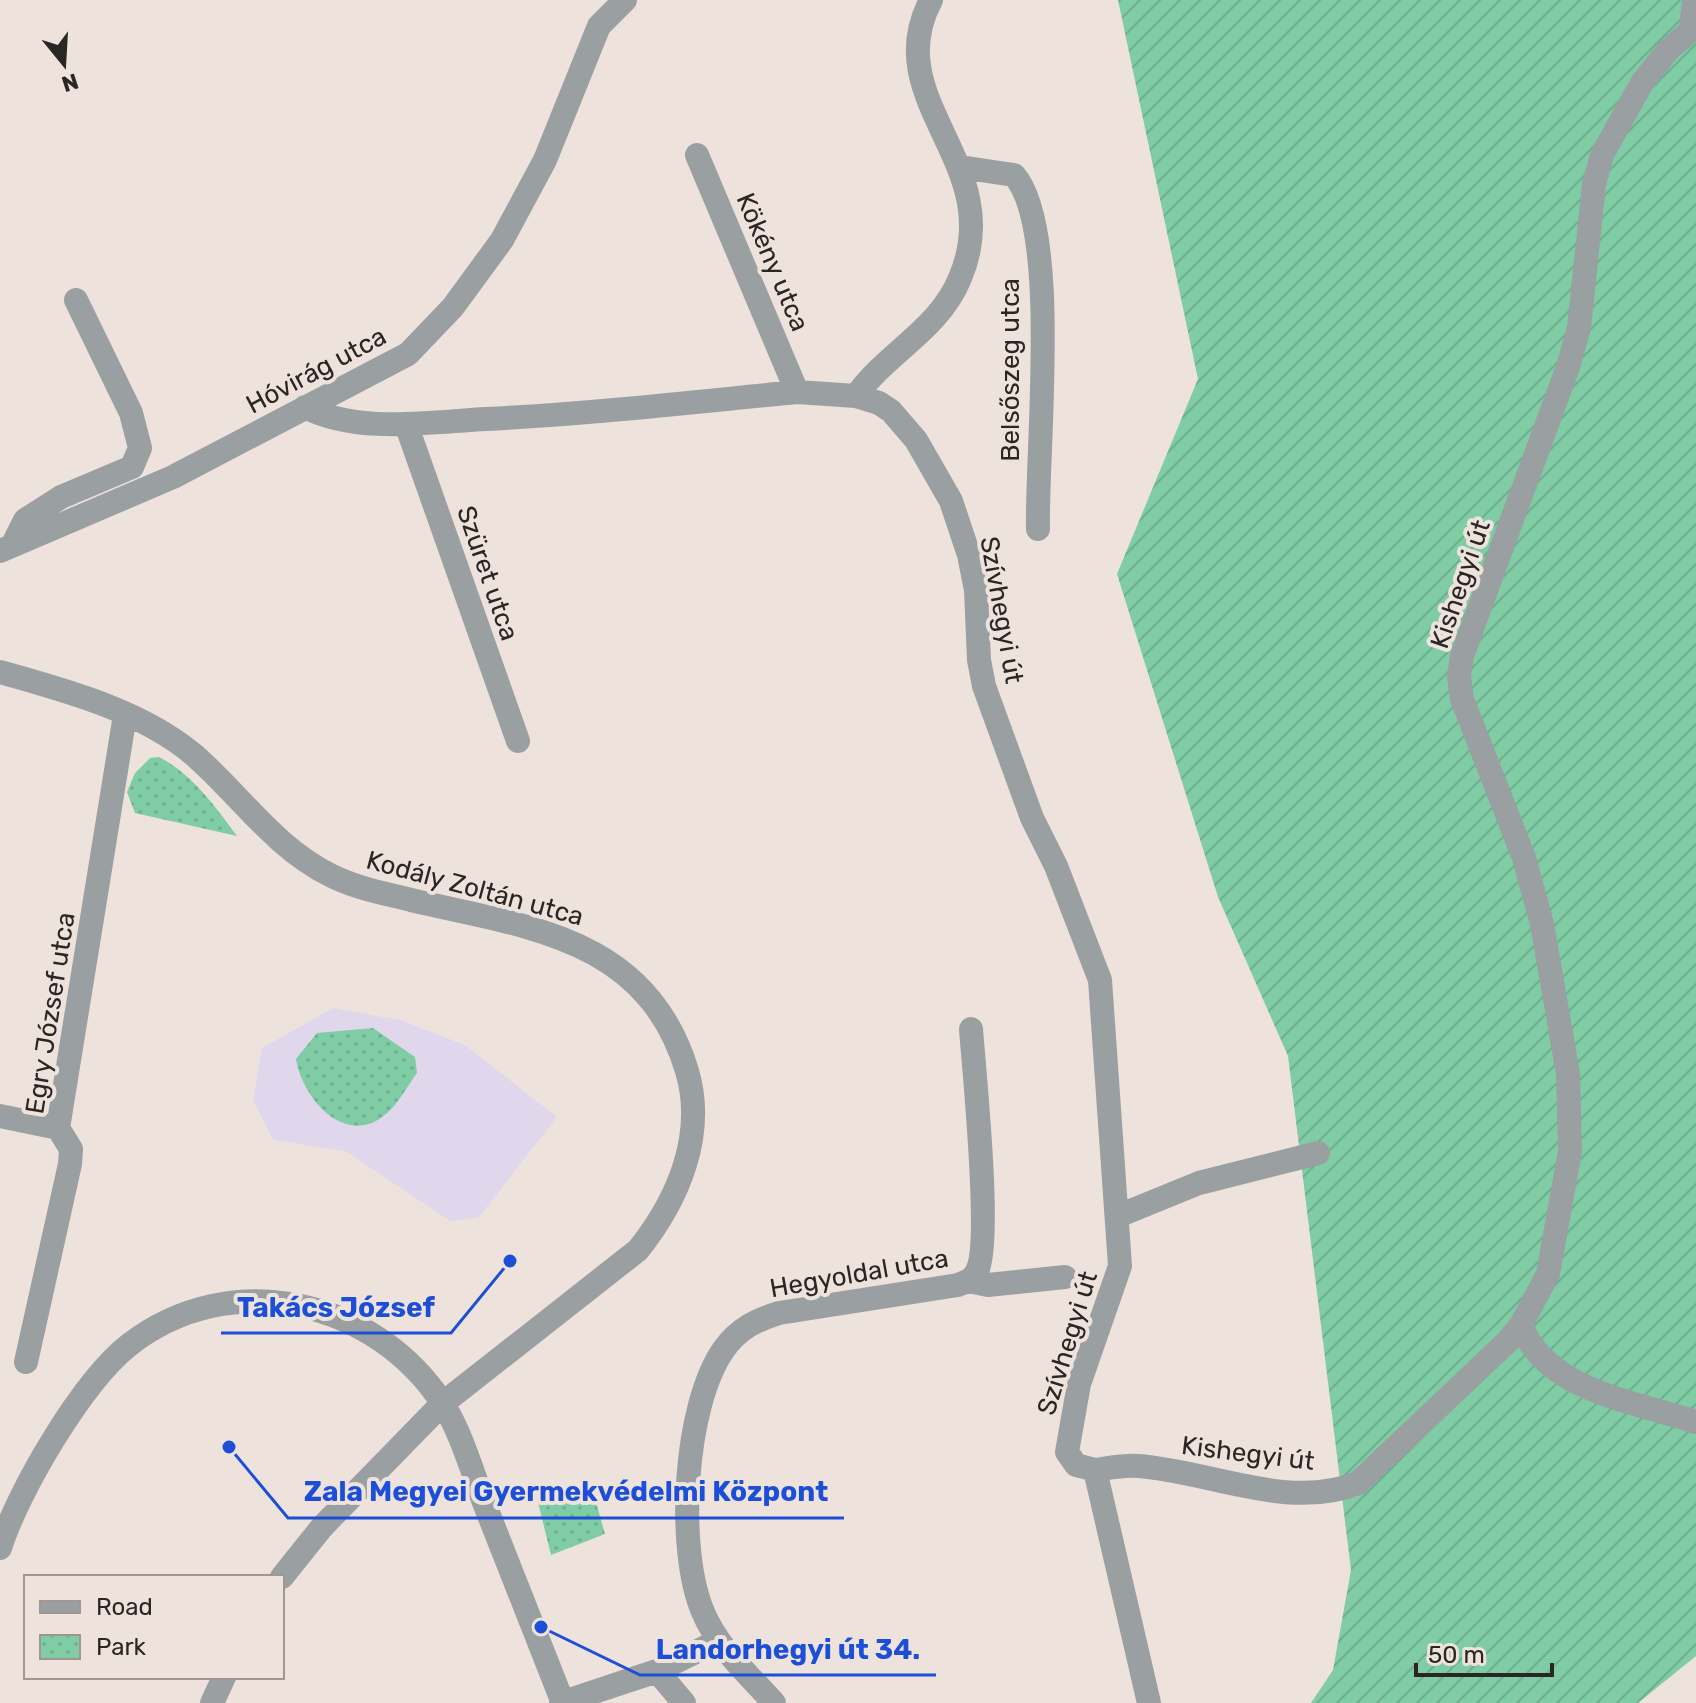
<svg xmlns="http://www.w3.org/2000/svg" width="1696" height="1703" font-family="Rubik,sans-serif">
	<defs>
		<pattern id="park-dots" width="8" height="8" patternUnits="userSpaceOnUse" patternTransform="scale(2)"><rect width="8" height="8" fill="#7fcca5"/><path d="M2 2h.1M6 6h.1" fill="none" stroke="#6eaf8e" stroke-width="1.8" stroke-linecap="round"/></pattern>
		<pattern id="garden-furrows" width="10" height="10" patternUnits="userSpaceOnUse" patternTransform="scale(2)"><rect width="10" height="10" fill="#7fcca5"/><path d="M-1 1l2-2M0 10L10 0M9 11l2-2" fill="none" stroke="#6eaf8e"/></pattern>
	</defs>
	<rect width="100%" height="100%" fill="#eee3dc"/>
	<path fill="#e0d7ec" d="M333 1008 400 1020 465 1045 557 1117 479 1217 450 1221 345 1151 273 1140 253 1100 262 1048Z"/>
	<path fill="url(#park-dots)" d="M159 757C193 775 215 806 237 836L135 813 127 792 135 773 150 758Z
		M373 1028 415 1057 417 1073C408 1085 399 1103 387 1113 346 1150 302 1098 296 1059L317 1033Z
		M590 1481 605 1534 551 1555 537 1498Z"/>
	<path fill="url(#garden-furrows)" d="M1118 0H1696V1656L1638 1703H1311L1333 1670 1351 1570 1288 1056 1218 897 1117 574 1198 379Z"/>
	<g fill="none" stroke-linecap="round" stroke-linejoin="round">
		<path stroke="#9aa0a1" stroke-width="24" d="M1691 27 1694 0
			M697 155 797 392
			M960 167 1014 175C1061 228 1036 453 1038 529
			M856 396C887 352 939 330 960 278 1009 164 877 101 931 0
			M305 407C358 434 429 422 486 419 590 414 694 402 797 392L856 396 879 403 891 411 916 440 951 501 969 555 976 590 979 660 984 686 1032 818 1056 866 1100 980 1120 1266 1079 1384 1067 1452 1076 1465 1095 1470 1149 1703
			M406 424 518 741
			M13 544 25 520 61 497 132 467 140 448 131 413 76 300
			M0 551 173 477 408 354 453 307 502 240 545 160 599 26 625 0
			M0 672C65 690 142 711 194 755 240 795 274 847 330 875 355 888 384 893 411 900 527 927 647 937 687 1071 706 1135 678 1200 638 1250L442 1404 322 1527 282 1577
			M0 1116 58 1128
			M1118 1216 1199 1183 1318 1153
			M969 1281 988 1285 1065 1277
			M1521 1325C1546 1391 1636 1402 1696 1422
			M26 1362 70 1164 71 1149 58 1128 125 715
			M1095 1470C1109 1468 1124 1465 1138 1466 1210 1471 1288 1511 1358 1483L1507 1342 1521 1325 1548 1274 1570 1151 1568 1074 1542 924 1524 858 1462 699 1459 677 1462 656 1568 367 1579 328 1594 184 1602 155 1642 83 1668 50 1696 26
			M0 1548C18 1491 82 1382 129 1345 230 1266 375 1299 443 1404 462 1434 472 1472 485 1505 511 1571 537 1637 563 1703
			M657 1671 684 1703
			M212 1703 224 1677
			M561 1703 657 1671 718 1641
			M774 1703C748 1674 718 1648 703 1612 676 1549 684 1405 724 1349 738 1329 756 1320 779 1313L958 1285C966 1282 973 1280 977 1271 992 1243 974 1070 971 1029"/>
	</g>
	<g text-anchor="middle" stroke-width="8" stroke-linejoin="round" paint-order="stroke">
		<g font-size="26" fill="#2a2624" stroke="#eee3dc">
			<text transform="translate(773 262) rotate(67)" y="9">Kökény utca</text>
			<text transform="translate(316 370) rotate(-28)" y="9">Hóvirág utca</text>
			<text transform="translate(1010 370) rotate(-90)" y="9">Belsőszeg utca</text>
			<text transform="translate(488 573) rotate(71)" y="9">Szüret utca</text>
			<text transform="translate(1460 584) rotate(-71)" y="9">Kishegyi út</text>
			<text transform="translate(1002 610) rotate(80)" y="9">Szívhegyi út</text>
			<text transform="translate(475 888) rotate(15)" y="9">Kodály Zoltán utca</text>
			<text transform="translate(50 1013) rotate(-81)" y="9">Egry József utca</text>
			<text transform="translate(859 1273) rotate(-10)" y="9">Hegyoldal utca</text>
			<text transform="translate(1067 1343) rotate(-73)" y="9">Szívhegyi út</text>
			<text transform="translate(1248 1453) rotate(7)" y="9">Kishegyi út</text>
		</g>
	</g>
	<path fill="none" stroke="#1d4ed8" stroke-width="3" d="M510 1261L451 1333H221M229 1447L288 1518H844M541 1627L640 1675H936"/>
	<g fill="#1d4ed8" stroke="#eee3dc" stroke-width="3">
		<circle cx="510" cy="1261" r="8"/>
		<circle cx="229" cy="1447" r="8"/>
		<circle cx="541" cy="1627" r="8"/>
	</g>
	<g font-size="28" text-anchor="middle" font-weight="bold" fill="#1d4ed8" stroke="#eee3dc" stroke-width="8" stroke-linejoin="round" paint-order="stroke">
		<text x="336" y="1317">Takács József</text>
		<text x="566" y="1501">Zala Megyei Gyermekvédelmi Központ</text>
		<text x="788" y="1659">Landorhegyi út 34.</text>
	</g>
	<rect x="24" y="1575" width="260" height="104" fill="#eee3dc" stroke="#a09792" stroke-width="2"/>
	<rect x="40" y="1601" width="40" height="12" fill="#9aa0a1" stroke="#a09792" stroke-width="2"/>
	<text x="96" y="1615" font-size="24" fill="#2a2624">Road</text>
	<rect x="40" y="1635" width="40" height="24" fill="url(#park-dots)" stroke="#a09792" stroke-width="2"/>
	<text x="96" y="1655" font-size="24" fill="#2a2624">Park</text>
	<g transform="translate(64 64) rotate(162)" stroke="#eee3dc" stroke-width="6" paint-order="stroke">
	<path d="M0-6L14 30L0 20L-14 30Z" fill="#2a2624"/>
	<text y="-12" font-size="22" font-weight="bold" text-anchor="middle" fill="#2a2624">N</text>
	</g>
	<path d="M1416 1663v12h136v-12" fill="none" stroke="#2a2624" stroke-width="4"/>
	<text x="1428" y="1663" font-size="24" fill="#2a2624" stroke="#eee3dc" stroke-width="6" paint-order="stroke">50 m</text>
</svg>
